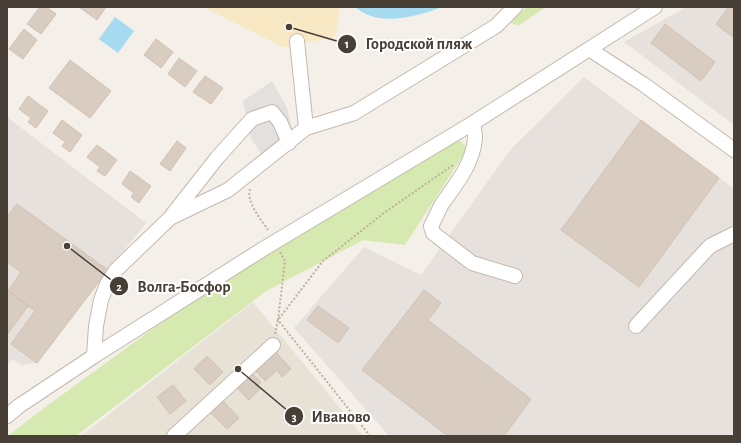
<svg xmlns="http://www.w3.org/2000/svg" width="741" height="443" font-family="'Alegreya Sans',sans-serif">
	<rect width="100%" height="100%" fill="#f4efe8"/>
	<path fill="#e8e1d6" d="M253 302 363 436H81Z"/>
	<path fill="#e7e1dd" d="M686 7H734V125L624 42Z
		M584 77 641 120 734 189V436H389L294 328 364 247 421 275 511 149Z
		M7 117 146 223 108 270 37 363 22 365 12 359 7 366Z"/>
	<path fill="#d6e9b1" d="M527 7H546L518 26 509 22Z
		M457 138 468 148 405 245 363 240 266 291 76 436H8L40 411 155 327 293 237Z"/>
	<path fill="#f8e8c4" d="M205 7H340L335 37 283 47 215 13Z"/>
	<path fill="#e3e0dd" d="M272 81 287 108 294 136 266 162 251 138 243 101Z"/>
	<path fill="#a5daf1" d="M355 7H442C422 15 392 23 371 16 365 14 360 11 355 7Z
		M115 17 134 31 118 53 99 39Z"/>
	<path fill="#d9cdc1" stroke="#d1c1b1" d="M40 7H46L56 14 41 34 27 24Z
		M79 7H106L97 20Z
		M729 7H734V38L716 24Z
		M665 24 715 62 701 81 651 43Z
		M24 29 37 40 23 59 9 49Z
		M156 39 173 52 161 68 144 55Z
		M179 58 197 71 185 87 168 74Z
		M70 60 111 91 90 118 49 88Z
		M205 76 223 88 211 104 193 92Z
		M28 96 48 111 36 128 28 122 31 118 19 109Z
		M62 120 82 135 70 152 62 146 65 142 53 133Z
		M641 120 719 178 639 287 561 230Z
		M177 141 186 148 170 171 160 164Z
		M97 145 117 160 105 176 97 171 100 167 87 157Z
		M130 171 151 186 139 203 131 197 134 193 122 184Z
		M17 204 108 270 37 363 11 344 35 311 8 291 21 272 7 262V217Z
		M7 290 28 306 7 335Z
		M424 290 441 303 428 320 531 399 504 436H448L362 370Z
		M318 306 349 328 338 343 307 320Z
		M275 351 291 369 282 377 277 370 265 381 254 369Z
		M207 356 223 372 210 385 194 369Z
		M250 371 261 382 257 386 260 389 249 400 235 386Z
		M173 385 186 401 170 414 157 397Z
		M221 399 239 418 227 429 209 411Z"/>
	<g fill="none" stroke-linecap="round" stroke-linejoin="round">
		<defs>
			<path id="minor" d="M589 49 643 84 734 150
				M473 123C474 128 475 133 475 138 473 164 456 184 442 204 438 211 435 219 431 226L433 233 472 263 515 276
				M306 128 354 113 496 26 515 7
				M173 214 217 158 252 119 272 112 280 122 289 143
				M636 326 710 246 734 234
				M94 356 96 326 101 300 107 284 116 270 170 218 228 190 306 128 297 41
				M7 416 19 406 94 356 263 249 473 123 655 7
				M174 436 273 345"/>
		</defs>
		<use href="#minor" stroke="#c3b9ae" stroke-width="16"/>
		<path stroke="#c2b09c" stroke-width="2" stroke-dasharray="2 2" stroke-linecap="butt" d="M250 189C246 202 261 220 269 231
			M280 252 285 261 278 320 370 436
			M275 334 278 320 323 261 384 213 453 165"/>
		<use href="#minor" stroke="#fff" stroke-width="14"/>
	</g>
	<path fill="none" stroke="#483f37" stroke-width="1.5" d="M289 27L347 44M67 246L119 286M238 369L294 416"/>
	<g fill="#483f37" stroke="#fff" stroke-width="1.5">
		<circle cx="289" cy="27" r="4"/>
		<circle cx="67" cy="246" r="4"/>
		<circle cx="238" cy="369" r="4"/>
		<circle cx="347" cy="44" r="10"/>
		<circle cx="119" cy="286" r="10"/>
		<circle cx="294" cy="416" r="10"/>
	</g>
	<g font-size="12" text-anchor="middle" font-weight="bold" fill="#fff">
		<text x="347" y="48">1</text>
		<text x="119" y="291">2</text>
		<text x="294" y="421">3</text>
	</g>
	<g font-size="16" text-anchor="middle" font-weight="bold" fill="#483f37" stroke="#fff" stroke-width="4" stroke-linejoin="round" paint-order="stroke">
		<text x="419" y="49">Городской пляж</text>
		<text x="184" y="292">Волга-Босфор</text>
		<text x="341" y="422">Иваново</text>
	</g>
	<rect width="741" height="443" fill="none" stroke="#483f37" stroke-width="16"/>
</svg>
